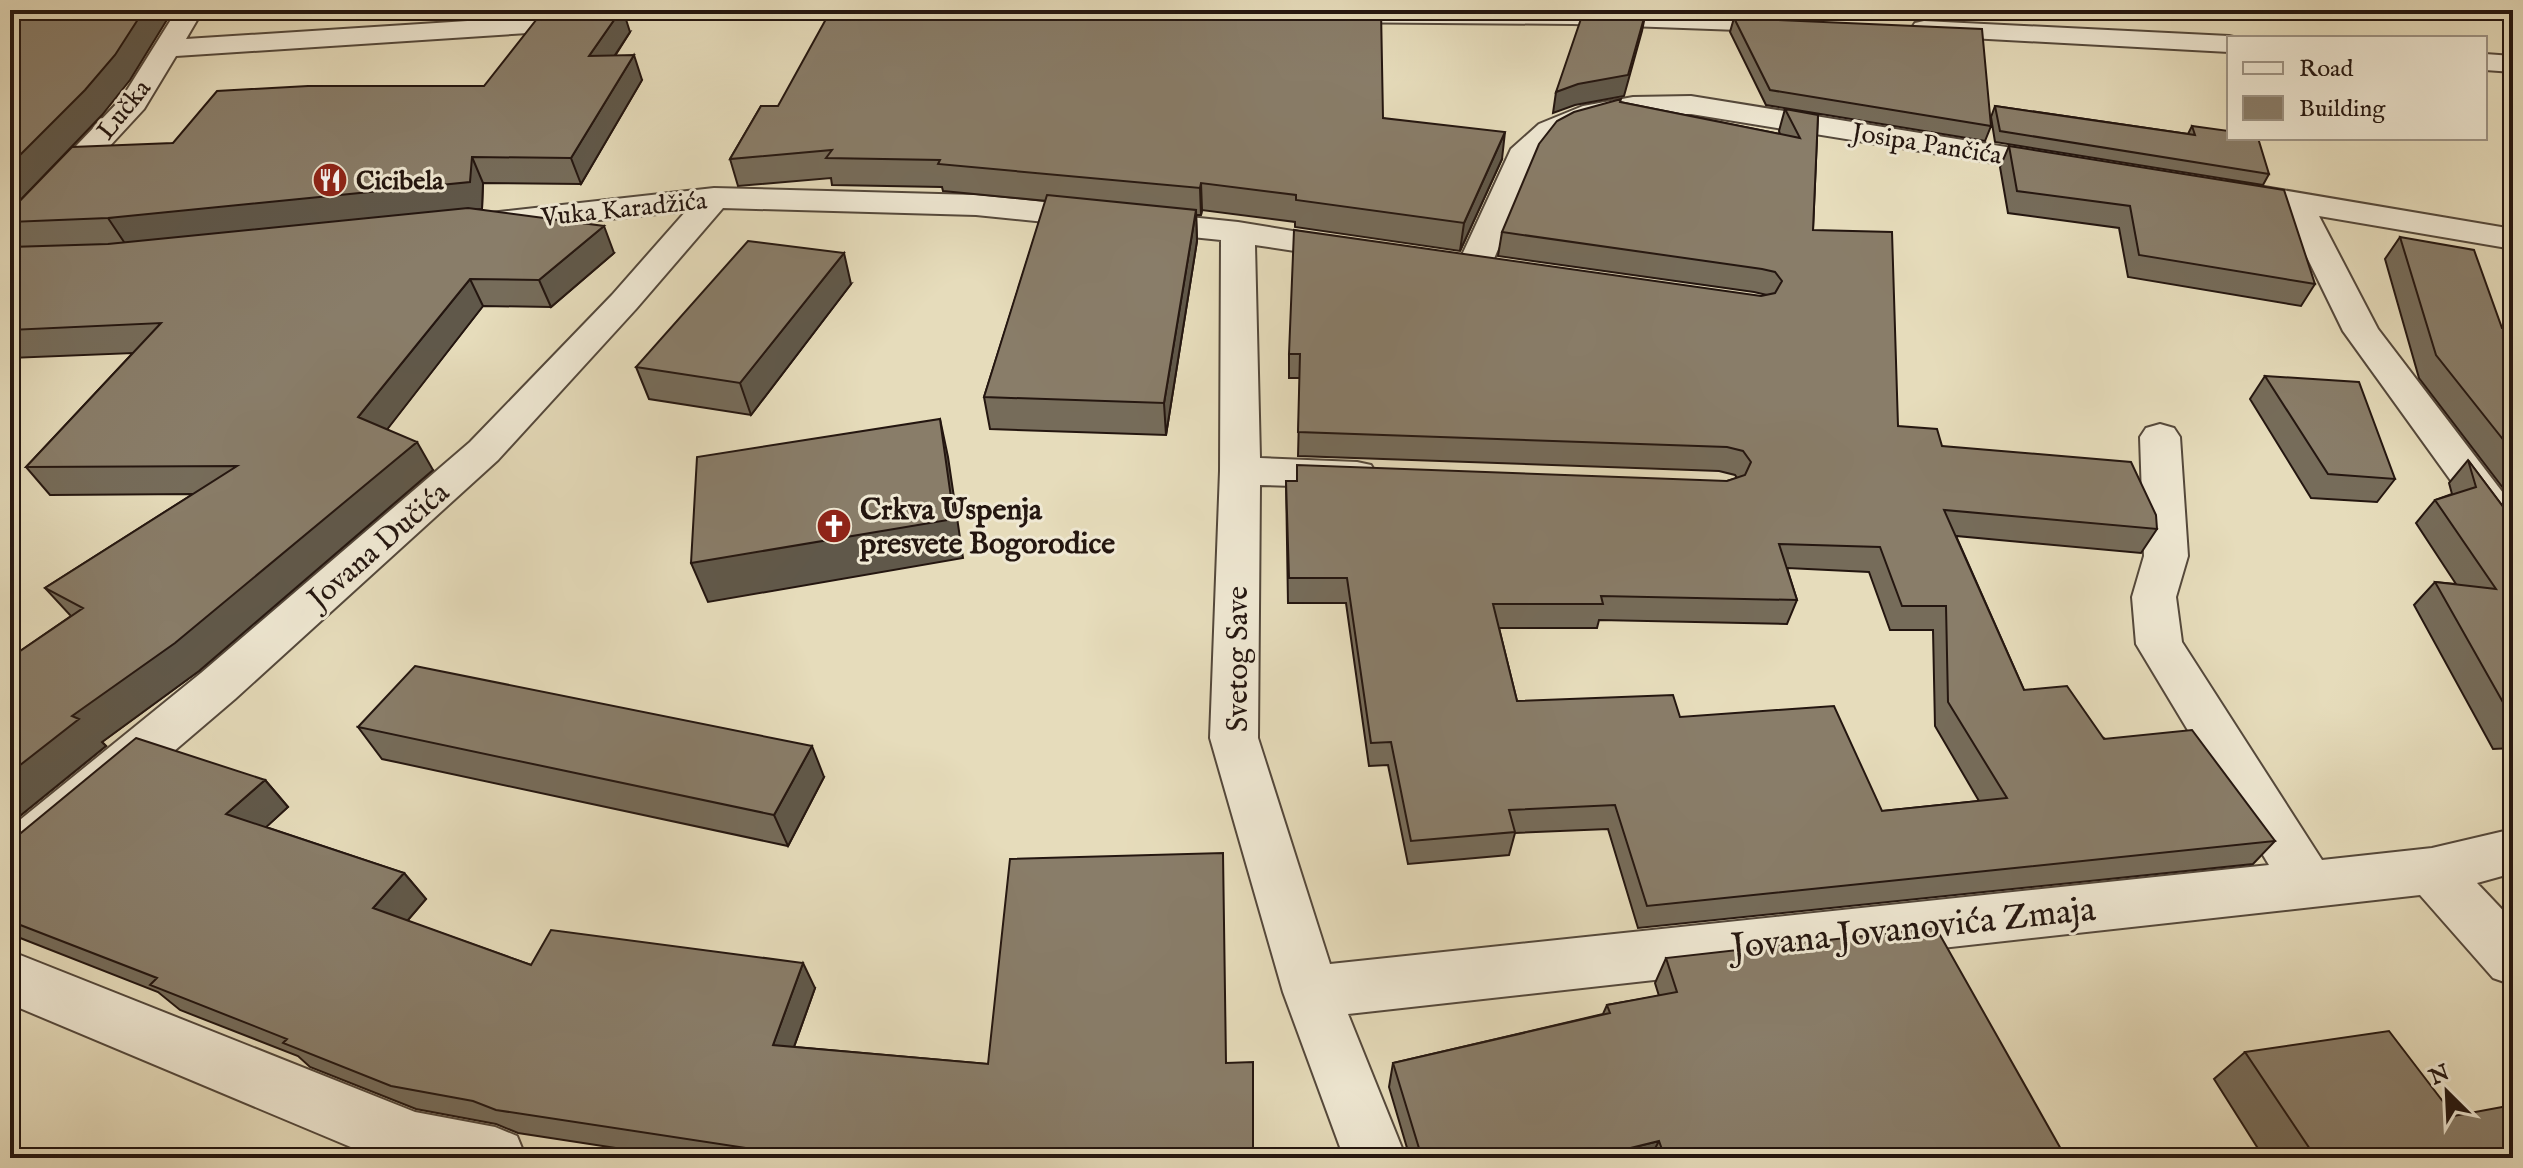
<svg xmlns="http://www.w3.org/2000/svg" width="2523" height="1168" font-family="'IM FELL English',serif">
	<rect width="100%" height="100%" fill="#e6dcbb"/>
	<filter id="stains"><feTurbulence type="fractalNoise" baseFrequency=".0025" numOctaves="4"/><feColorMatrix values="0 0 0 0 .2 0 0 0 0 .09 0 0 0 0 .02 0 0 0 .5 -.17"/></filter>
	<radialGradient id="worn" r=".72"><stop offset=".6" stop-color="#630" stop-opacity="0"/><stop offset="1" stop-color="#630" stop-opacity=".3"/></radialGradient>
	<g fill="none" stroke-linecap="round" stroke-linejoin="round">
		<defs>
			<path id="minor" d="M177 10H203L186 39 575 14 584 16 588 22 584 28 575 30 176 56 144 109 22 241 10 244V215L122 98Z
				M1310 10H1626L1791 16 1800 18 1804 24 1800 30 1791 32 1573 24 1320 22 1311 20 1307 14Z
				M1924 21 2229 36 2238 38H2229V52L1915 35 1911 29 1915 23Z
				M2485 54 2513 56V72L2485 70Z
				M1691 96 2062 156 2073 158 2078 165 2073 172 2062 174 1691 114 1633 115 1591 122 1561 136 1539 153 1490 268 1485 275 1473 278 1461 275 1456 268 1511 149 1539 124 1583 106 1633 97Z
				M2229 181 2513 229V249L2319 216 2378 329 2513 506V551L2498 546 2343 331 2284 210 2218 198 2213 191 2218 184Z
				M714 188 976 195 1238 222 1366 243 1371 250 1366 257 1354 260 1255 245 1260 458 1357 462 1371 465 1377 475 1371 485 1357 488 1260 485 1258 738 1330 964 2269 865 2136 644 2132 597 2144 556 2140 437 2146 428 2160 424 2174 428 2180 437 2188 556 2176 597 2182 642 2322 860 2432 848 2513 829V873L2477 883 2513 921V985L2493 978 2420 895 1348 1014 1406 1158H1344L1283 992 1210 738 1220 471 1221 240 976 215 723 208 636 309 498 460 235 699 29 875 10 882V828L201 673 470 442 612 295 686 211 475 233 463 230 459 223 463 216Z
				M10 951 415 1112 495 1127 517 1136 526 1158H377L10 1004Z"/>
		</defs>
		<use href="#minor" stroke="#54483b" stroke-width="4"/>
		<use href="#minor" fill="#efe8d3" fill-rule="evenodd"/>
	</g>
	<path fill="#766c5a" stroke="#241610" stroke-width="2" fill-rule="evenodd" d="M202 10H325L322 12 204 14Z
		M1719 10H1978L1974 20Z
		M1734 18 1991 126 1985 141 1766 105 1730 32Z
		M630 32 615 56 642 80 581 184 483 183 482 209H475L614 253 551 307 483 306 387 429 433 470 199 671 102 742 106 746 10 824V658L71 616 45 588 193 494 50 495 26 467 133 353 10 358V211L173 143 484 86Z
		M1620 102 1780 134 1779 131 1785 109 1818 115 1813 230 1898 426 1942 446 2157 529 2141 553 1956 536 2024 690 2275 841 2253 864 1638 928 1608 829 1515 833 1509 855 1408 864 1388 765 1369 766 1346 603H1288L1286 481H1727L1737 478 1735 475 1719 471 1298 456 1300 378H1289V354L1767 295 1754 292 1498 256 1502 232ZM1787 568 1869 572 1890 630H1933L1935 726 1979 801 1882 811 1680 717 1517 701 1499 628H1597L1599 620 1787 624 1797 600Z
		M761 106 1383 118 1502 159 1460 251 1295 227V222L1202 210 1201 215H1196L1197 241 1166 435 990 429 984 397 1046 201 943 191 942 187 832 185 831 178 738 186 730 159Z
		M1995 106 2188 134 2192 126 2269 174 2263 185 1995 142 1991 117Z
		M2009 146 2315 284 2301 306 2128 277 2119 228 2008 213 2000 167Z
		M2400 237 2502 328 2513 329V501L2419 378 2385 259Z
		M851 284 751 415 649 399 636 367Z
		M2265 376 2395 479 2377 502 2311 498 2250 399Z
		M2468 460 2513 520V748L2493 749 2414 605 2435 582 2456 584 2416 523 2435 500 2452 494 2449 483Z
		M358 727 824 777 788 846 382 759Z
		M265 780 288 807 266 827 404 873 426 899 407 921 531 965 815 988 794 1047 988 1064 1227 1063 1253 1158H681L518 1133 496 1124 416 1109 310 1067 298 1056 180 1010 158 992 10 934V842Z
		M1666 958 2066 1158H1410L1389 1087 1393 1063 1603 1014 1607 1005 1659 996 1655 983Z
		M2245 1052 2454 1116 2513 1158H2264L2214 1079Z"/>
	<path fill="#60584a" stroke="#241610" stroke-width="2" d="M144 10H173L130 80 102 115 10 211V165Z
		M621 10H623L630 32 598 81 589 56Z
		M1646 11 1642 31 1624 96 1575 105 1553 113 1556 92Z
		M634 55 642 80 581 184 571 158Z
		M1505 132 1502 159 1460 251 1464 223Z
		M472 157 483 183 482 209 126 245 108 218Z
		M1201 183 1202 210 1201 215 1200 188Z
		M1196 210 1197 241 1166 435 1164 403Z
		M604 226 614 253 551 307 539 280Z
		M844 253 851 284 751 415 740 383Z
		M470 279 483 306 375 445 358 417Z
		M940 419 948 457 963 558 708 602 691 563Z
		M417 442 433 470 199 671 102 742 106 746 10 824V773L72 716Z
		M812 746 824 777 788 846 774 815Z
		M265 780 288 807 251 841 226 814Z
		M404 873 426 899 396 934 373 908Z
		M803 963 815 988 786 1069 773 1045Z
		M1659 1141 1650 1158H1590Z"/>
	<path fill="#897d69" stroke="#241610" stroke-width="2" fill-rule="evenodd" d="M10 10H144L115 55 85 90 10 165Z
		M544 10H621L589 56 634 55 571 158 472 157 470 182 108 218 10 222V211L72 147 173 143 217 91 308 86H484Z
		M831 10H1381L1383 118 1505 132 1464 223 1296 200V195L1201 183 1200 188 938 164 940 160 826 158 832 150 730 159 761 106H778Z
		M1584 10 1646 11 1628 75 1578 84 1556 92Z
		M1734 18 1982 29 1991 126 1770 90Z
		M1621 99 1620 102 1800 138 1785 109 1818 115 1813 230 1892 232 1898 426 1937 429 1942 446 2131 462 2156 515 2157 529 1944 510 2024 690 2067 686 2104 739 2192 730 2275 841 1647 906 1615 805 1509 810 1515 832 1411 841 1391 742 1371 743 1347 578H1289L1286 481H1297V465L1727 481 1745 475 1751 462 1743 451 1727 447 1298 432 1300 354H1289L1294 230 1761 296 1775 293 1782 281 1775 272 1762 269 1502 232 1539 144 1557 121 1574 112ZM1779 544 1880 547 1902 606H1946L1948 702 2007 798 1882 811 1834 706 1680 717 1673 695 1517 701 1493 604H1603L1601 596 1797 600Z
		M1995 106 2195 135 2192 126 2229 131V138H2258L2269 174 2000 131Z
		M2009 146 2284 190 2315 284 2139 255 2130 206 2017 191Z
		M1047 195 1196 210 1164 403 984 397Z
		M468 208 604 226 539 280 470 279 358 417 417 442 175 643 72 716 79 719 10 773V658L83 608 45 588 237 466 26 467 161 323 10 330V247L108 244Z
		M2400 237 2474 250 2502 328 2513 329V452L2436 355Z
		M748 241 844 253 740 383 636 367Z
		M2265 376 2359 382 2395 479 2328 474Z
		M940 419 954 519 691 563 697 457Z
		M2468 460 2513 520V720L2435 582 2496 589 2435 500 2476 487Z
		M415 666 812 746 774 815 358 727Z
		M136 738 265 780 226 814 404 873 373 908 531 965 551 930 803 963 773 1045 988 1064 1010 859 1223 853 1226 1063 1253 1062V1158H812L496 1110 473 1101 391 1086 283 1043 287 1039 150 985 157 978 10 921V842Z
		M1936 928 2066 1158H1665L1659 1141 1590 1158H1422L1393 1063 1610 1013 1607 1005 1677 992 1666 958Z
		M2389 1031 2454 1116 2513 1105V1158H2316L2245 1052Z"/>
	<defs>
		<symbol id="restaurant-disc" viewBox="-11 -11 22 22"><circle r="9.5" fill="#8f2418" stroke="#efe8d3"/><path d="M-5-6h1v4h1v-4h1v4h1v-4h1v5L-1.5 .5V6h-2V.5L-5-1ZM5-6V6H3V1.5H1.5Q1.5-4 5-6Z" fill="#fff"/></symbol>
		<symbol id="church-disc" viewBox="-11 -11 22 22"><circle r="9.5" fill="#8f2418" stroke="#efe8d3"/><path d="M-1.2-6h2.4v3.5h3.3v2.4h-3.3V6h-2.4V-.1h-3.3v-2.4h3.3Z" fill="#fff"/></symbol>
	</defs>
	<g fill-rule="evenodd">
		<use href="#restaurant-disc" x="310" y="160" width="40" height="40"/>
		<use href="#church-disc" x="814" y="506" width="40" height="40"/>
	</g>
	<g text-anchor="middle" stroke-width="6" stroke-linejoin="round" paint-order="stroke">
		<g font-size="26" fill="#241610" stroke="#efe8d3">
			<text transform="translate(123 109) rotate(-51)" y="9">Lučka</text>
			<text transform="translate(1927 143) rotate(9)" y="9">Josipa Pančića</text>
			<text transform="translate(624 208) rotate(-6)" y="9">Vuka Karadžića</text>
		</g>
		<g font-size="26" font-weight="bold" fill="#241610" stroke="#efe8d3" text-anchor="start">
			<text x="356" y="189">Cicibela</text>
		</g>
		<g font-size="30" font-weight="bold" fill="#241610" stroke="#efe8d3" text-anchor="start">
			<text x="860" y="519">Crkva Uspenja<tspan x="860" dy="34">presvete Bogorodice</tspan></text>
		</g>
		<g font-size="30" fill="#241610" stroke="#efe8d3">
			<text transform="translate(378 545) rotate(-41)" y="10">Jovana Dučića</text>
			<text transform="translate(1237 659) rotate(-90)" y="10">Svetog Save</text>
		</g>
		<g font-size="36" fill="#241610" stroke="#efe8d3">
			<text transform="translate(1913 926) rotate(-6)" y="13">Jovana Jovanovića Zmaja</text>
		</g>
	</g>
	<rect width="2523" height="1168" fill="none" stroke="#e6dcbb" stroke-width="40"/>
	<rect x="12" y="12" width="2499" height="1144" fill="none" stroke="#241610" stroke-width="4"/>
	<rect x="20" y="20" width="2483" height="1128" fill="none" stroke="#241610" stroke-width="2"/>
	<rect x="2227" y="36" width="260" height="104" fill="#efe8d3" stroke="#9e9485" stroke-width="2"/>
	<rect x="2243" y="62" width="40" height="12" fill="#efe8d3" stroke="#9e9485" stroke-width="2"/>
	<text x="2299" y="76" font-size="24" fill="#241610">Road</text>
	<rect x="2243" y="96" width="40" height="24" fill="#897d69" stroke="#9e9485" stroke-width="2"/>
	<text x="2299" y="116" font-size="24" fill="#241610">Building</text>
	<g transform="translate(2447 1092) rotate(336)" stroke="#efe8d3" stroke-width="6" paint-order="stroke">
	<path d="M0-6L14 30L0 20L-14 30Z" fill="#241610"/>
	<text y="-12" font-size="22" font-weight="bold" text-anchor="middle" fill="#241610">N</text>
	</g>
	<rect width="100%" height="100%" filter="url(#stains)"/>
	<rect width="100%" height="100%" fill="url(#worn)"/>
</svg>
